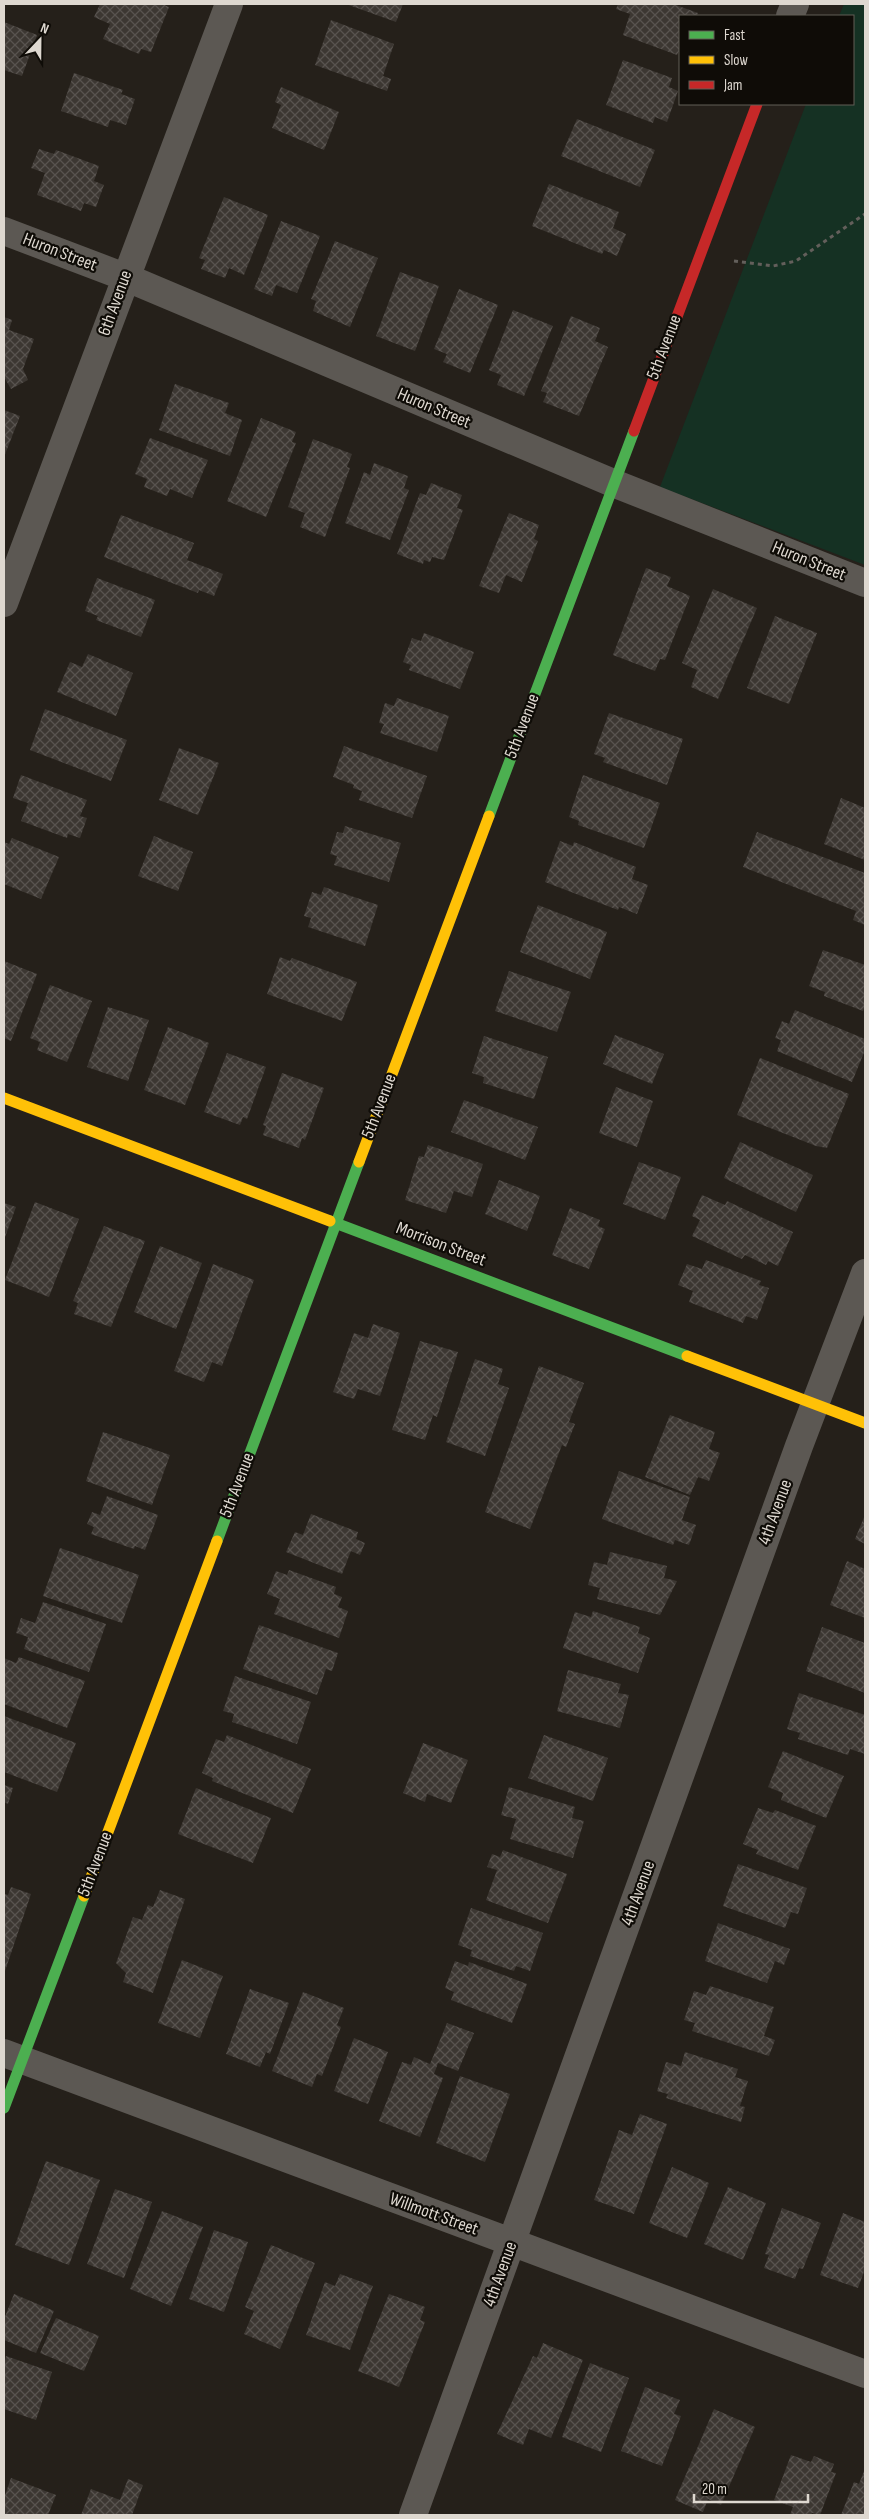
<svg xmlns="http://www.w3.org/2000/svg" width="869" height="2519" viewBox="0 0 869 2519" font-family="'Sofia Sans Condensed',sans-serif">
<defs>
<pattern id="building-cross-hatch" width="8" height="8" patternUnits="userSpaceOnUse" patternTransform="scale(1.25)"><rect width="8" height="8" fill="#3c3732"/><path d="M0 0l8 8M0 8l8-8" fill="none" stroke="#58534f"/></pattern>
</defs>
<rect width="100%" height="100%" fill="#25201a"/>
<!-- park -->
<path fill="#153123" d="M844 4H865V565L660 487 806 104H853V16H839Z"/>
<!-- building -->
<path fill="url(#building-cross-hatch)" d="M100 4H162L169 7 151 52 141 49 139 54 103 39 110 24 94 17Z
M346 4H403L396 22Z
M618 4H673L698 13 697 16H680V49L677 55 623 35 630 14 616 9Z
M331 20 394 44 383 76 391 79 387 91 315 65Z
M4 22 37 35 22 76 4 70Z
M623 60 672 78 669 87 678 91 667 122 655 117 653 123 606 105Z
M74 73 123 90 121 94 135 99 126 125 110 120 108 127 61 111Z
M281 87 339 112 324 150 272 128 281 105 275 102Z
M577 119 655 150 640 187 561 156Z
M39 149 54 154 56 150 99 166 94 181 104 185 96 207 84 203 81 211 37 195 45 173 31 168Z
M549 184 619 212 613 228 626 234 617 256 604 250 602 254 532 226Z
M224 197 268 215 244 275 229 268 225 278 201 269 205 260 199 258Z
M281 221 320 236 297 293 276 285 272 296 254 289Z
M335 241 378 258 350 327 313 311 316 301 311 299Z
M400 272 439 286 415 351 376 336Z
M459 289 498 305 470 373 443 362 447 354 434 349Z
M513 310 553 326 524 396 497 385 501 375 489 370Z
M571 316 600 328 595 341 608 347 579 416 543 402 547 393 541 391Z
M4 317 12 320 9 330 34 339 23 369 28 380 11 389 4 377Z
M175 384 229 403 225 413 242 420 230 456 159 430Z
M4 410 20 416 4 457Z
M261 418 296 432 292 442 296 443 266 517 227 501Z
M150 438 208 460 192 498 170 489 167 496 144 487 147 479 135 474Z
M313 439 352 454 347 467 350 468 325 537 300 527 305 513 288 507Z
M374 463 408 476 404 488 409 490 390 540 345 523 364 472 370 475Z
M431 483 462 495 457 508 463 510 444 560 432 557 430 562 424 560 423 564 397 554 420 493 426 495Z
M509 513 539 525 534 539 538 541 522 582 506 575 499 593 479 586Z
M121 515 194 543 187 560 223 574 214 596 199 590 198 593 104 557Z
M646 568 671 577 667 586 690 596 665 660 660 659 655 671 613 655Z
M97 578 155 600 141 637 96 620 98 616 85 611Z
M713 589 757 608 718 699 691 687 697 670 682 663Z
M775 616 817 633 789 704 747 688Z
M424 633 474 652 460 689 409 670 411 665 403 662 412 638 421 641Z
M88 654 133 673 116 716 57 692 70 662 82 667Z
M397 698 449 716 437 752 380 733 384 724 379 723 385 703 394 706Z
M45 709 127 740 111 781 30 750Z
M609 713 683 739 667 785 603 762 605 758 594 754Z
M344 746 427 776 412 818 359 800 362 791 353 788 354 785 333 777Z
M179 748 219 763 198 815 159 800Z
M21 775 87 800 80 816 87 818 80 838 68 834 67 838 21 821 28 803 13 798Z
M583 775 660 803 644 848 578 825 579 821 569 817Z
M841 798 865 808V860L824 844Z
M345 826 401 843 389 882 334 865 337 856 330 854 337 832 343 833Z
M757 832 865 873V925L853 920 856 911 743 867Z
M154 836 193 852 178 891 138 876Z
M12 838 59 857 41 899 4 884V842L9 844Z
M560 841 573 846 574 842 636 867 632 879 648 885 637 914 619 907 618 910 545 882Z
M324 887 378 905 365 946 308 927 311 918 304 916 312 892 321 895Z
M538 905 607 932 590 979 520 952Z
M823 950 865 965V1006L863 1011 824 996 825 992 809 986Z
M280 957 290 961 292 958 357 982 342 1021 267 994Z
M4 961 37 974 11 1041 4 1038Z
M509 971 571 992 557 1032 495 1011Z
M50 985 92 1001 67 1062 37 1050 40 1042 30 1038Z
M108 1007 149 1020 128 1081 87 1067Z
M795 1010 865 1039V1050L852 1082 777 1051 781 1040 775 1038 782 1021 789 1024Z
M168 1027 209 1043 185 1105 144 1090Z
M615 1035 664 1054 652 1084 603 1064Z
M484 1036 548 1057 534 1099 483 1083 484 1077 472 1073Z
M227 1053 266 1067 247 1119 243 1117 240 1125 204 1112Z
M760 1058 849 1094 827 1148 816 1146 737 1115Z
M282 1073 324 1088 305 1140 302 1138 299 1148 263 1135 266 1126 263 1125Z
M616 1087 653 1101 637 1147 599 1133Z
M464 1100 538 1127 525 1160 451 1132Z
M740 1142 813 1175 796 1212 724 1178Z
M428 1145 483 1164 472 1197 454 1191 446 1213 405 1200 419 1156 424 1157Z
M639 1162 681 1177 665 1220 623 1204Z
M499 1180 540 1196 527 1231 485 1214Z
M702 1195 725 1205 727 1201 793 1232 778 1266 768 1261 766 1265 745 1255 742 1259 692 1236 700 1220 692 1216Z
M35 1202 79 1219 49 1297 5 1280Z
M4 1203 16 1207 4 1240Z
M570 1208 600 1220 598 1226 605 1229 589 1269 552 1255Z
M104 1226 145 1241 111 1327 74 1314 78 1303 73 1301Z
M160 1246 202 1263 176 1329 134 1312Z
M706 1260 761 1281 759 1285 769 1288 757 1320 746 1316 743 1323 689 1302 693 1291 678 1285 687 1264 702 1269Z
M213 1264 254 1280 222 1366 212 1362 204 1382 174 1371Z
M373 1324 400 1333 380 1396 358 1389 354 1399 333 1392 354 1333 368 1338Z
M420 1341 458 1352 437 1417 433 1415 425 1440 392 1430Z
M475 1359 503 1369 498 1384 509 1388 485 1456 446 1442Z
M539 1366 584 1383 569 1422 575 1424 566 1447 562 1445 530 1529 485 1512Z
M670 1415 715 1432 709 1449 720 1453 709 1481 698 1477 690 1495 645 1477Z
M103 1432 170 1455 152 1505 86 1481Z
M619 1471 690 1497 682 1520 696 1525 689 1545 675 1540 673 1545 602 1519Z
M107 1496 158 1515 145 1550 135 1546 134 1549 91 1534 94 1527 87 1524 92 1512 100 1515Z
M311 1514 358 1532 356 1539 365 1543 360 1555 351 1551 342 1574 286 1552 295 1532 303 1535Z
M865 1515V1544L855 1539Z
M60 1548 139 1575 122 1623 43 1596Z
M610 1552 667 1566 664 1578 677 1581 660 1615 597 1599 600 1588 588 1585 594 1562 607 1565Z
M847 1561 865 1569V1618L830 1605Z
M289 1570 336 1587 334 1594 342 1597 338 1607 348 1611 339 1638 274 1614 280 1599 267 1594 276 1571 287 1575Z
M43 1602 106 1624 89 1672 24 1649 28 1637 16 1633 21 1618 35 1623Z
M593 1611 640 1627 638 1633 650 1638 638 1673 563 1648 575 1612 591 1617Z
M259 1625 338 1653 332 1671 326 1669 317 1695 243 1669Z
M822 1627 865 1643V1693L806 1671Z
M19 1657 85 1681 67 1728 4 1704V1658L16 1663Z
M568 1670 621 1684 618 1693 629 1695 620 1728 557 1711Z
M235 1676 311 1702 297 1744 232 1722 234 1714 223 1711Z
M799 1693 865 1715V1754L850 1749 848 1755 798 1739 800 1733 787 1729Z
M4 1716 76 1743 57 1792 4 1772Z
M227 1735 311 1769 293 1813 212 1781 213 1778 202 1773 216 1739 224 1742Z
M544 1735 608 1758 593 1801 528 1778Z
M423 1743 468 1760 451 1803 427 1794 425 1802 403 1793Z
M783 1751 844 1776 826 1818 781 1800 783 1793 768 1787Z
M4 1785 13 1788 8 1804 4 1802Z
M509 1787 575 1807 572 1818 584 1821 573 1858 510 1839 516 1819 501 1815Z
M196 1788 271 1818 253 1863 178 1834Z
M758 1808 773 1813 775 1810 816 1826 798 1870 756 1854 758 1850 743 1844Z
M503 1850 567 1874 548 1923 486 1900 497 1870 487 1867 492 1854 500 1857Z
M738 1864 807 1888 798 1914 791 1912 785 1928 723 1906Z
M11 1887 31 1894 4 1974V1894L8 1895Z
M160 1890 185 1899 153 1993 123 1982 126 1973 116 1963 133 1917 142 1920 148 1905 153 1907Z
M471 1908 543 1933 530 1971 516 1966 514 1971 470 1956 472 1950 458 1945Z
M718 1923 790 1949 784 1965 775 1961 767 1983 705 1961Z
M182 1960 223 1976 200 2038 158 2023Z
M455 1961 468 1966 469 1962 527 1984 512 2023 451 2000 454 1992 445 1988Z
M710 1986 774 2007 764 2036 775 2040 769 2056 692 2031 695 2023 684 2020 694 1991 706 1995Z
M250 1989 289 2003 270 2054 266 2052 260 2067 226 2054Z
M303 1992 344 2008 337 2025 341 2027 322 2076 317 2074 312 2087 272 2071Z
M447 2023 474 2033 458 2071 438 2063 434 2074 443 2078 420 2137 379 2121 402 2062 411 2065 414 2057 430 2064Z
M354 2038 388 2052 368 2104 334 2091Z
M685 2052 738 2069 735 2077 748 2081 740 2106 745 2107 741 2122 666 2098 668 2094 657 2091 666 2062 681 2066Z
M460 2076 510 2094 485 2162 436 2143Z
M640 2114 667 2124 634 2214 594 2200 619 2130 632 2135Z
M46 2161 100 2180 69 2265 15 2245Z
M672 2167 709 2183 687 2238 649 2223Z
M728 2187 766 2203 743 2260 704 2244Z
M115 2189 152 2202 124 2278 87 2264Z
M782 2208 821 2223 803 2269 799 2268 795 2279 764 2268 769 2255 765 2254Z
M162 2211 203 2227 171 2306 130 2289Z
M843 2213 865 2222V2269L858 2288 820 2275Z
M214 2230 248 2242 224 2312 189 2299Z
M271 2245 315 2263 280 2349 244 2334 254 2311 245 2307Z
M340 2274 373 2286 350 2350 306 2335 325 2282 335 2286Z
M14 2294 54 2311 36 2353 4 2340V2319Z
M389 2294 425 2307 420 2320 425 2322 399 2387 358 2371Z
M56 2318 99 2336 84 2371 40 2353Z
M543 2343 583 2360 551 2438 529 2429 523 2445 497 2434 533 2356 537 2358Z
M6 2356 52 2372 36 2420 4 2409V2364Z
M590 2363 629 2378 601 2452 562 2437Z
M645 2387 680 2400 674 2414 681 2416 662 2466 621 2451Z
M714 2409 755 2427 721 2505 708 2499 703 2512 675 2500Z
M791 2455 811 2462 814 2456 834 2464 831 2472 836 2473 820 2515 812 2513 811 2515H790L793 2507 774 2500Z
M864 2471 865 2515H841L854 2482 859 2484Z
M11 2478 56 2495 48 2515H4V2498Z
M128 2479 143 2485 132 2515H81L91 2489 120 2500Z"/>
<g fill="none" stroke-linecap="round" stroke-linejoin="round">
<!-- path -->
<path stroke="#635f5b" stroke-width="3" stroke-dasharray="4 4" stroke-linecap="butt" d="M734 261 773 266 796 261 865 214"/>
<!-- street -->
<path stroke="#5c5853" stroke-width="28" d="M790 16 795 4
M4 231 125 277 613 483 865 583
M4 603 229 4
M4 2053 865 2374
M413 2515 799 1446 865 1273"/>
<!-- fast -->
<path stroke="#4caf50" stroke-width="11" d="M489 816 634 431
M330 1221 687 1356
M217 1541 359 1162
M4 2108 84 1896"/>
<!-- slow -->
<path stroke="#ffc107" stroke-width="11" d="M4 1098 330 1221
M359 1162 489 816
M687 1356 865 1423
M84 1896 217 1541"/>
<!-- jam -->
<path stroke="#c62828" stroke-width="11" d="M634 431 757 104"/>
</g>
<g text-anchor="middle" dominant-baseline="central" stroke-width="4.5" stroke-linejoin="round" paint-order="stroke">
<!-- street labels -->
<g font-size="18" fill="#ded8d0" stroke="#0f0c07">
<text transform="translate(60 252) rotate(21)">Huron Street</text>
<text transform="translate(115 303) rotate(-70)">6th Avenue</text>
<text transform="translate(664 347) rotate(-69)">5th Avenue</text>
<text transform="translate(434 408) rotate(23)">Huron Street</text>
<text transform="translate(809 561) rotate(22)">Huron Street</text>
<text transform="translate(522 726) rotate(-69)">5th Avenue</text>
<text transform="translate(379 1106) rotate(-69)">5th Avenue</text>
<text transform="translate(441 1244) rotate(21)">Morrison Street</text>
<text transform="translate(237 1485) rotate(-69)">5th Avenue</text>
<text transform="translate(775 1512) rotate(-70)">4th Avenue</text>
<text transform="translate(95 1864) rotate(-69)">5th Avenue</text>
<text transform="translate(638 1893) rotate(-70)">4th Avenue</text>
<text transform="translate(434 2214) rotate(20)">Willmott Street</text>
<text transform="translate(500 2274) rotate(-70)">4th Avenue</text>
</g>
</g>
<!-- border -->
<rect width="869" height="2519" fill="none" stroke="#ded8d0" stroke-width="10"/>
<!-- legend -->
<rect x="679" y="15" width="175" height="90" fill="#0f0c07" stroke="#625e57"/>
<rect x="689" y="31" width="25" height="8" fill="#4caf50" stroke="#625e57"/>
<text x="724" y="40" font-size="15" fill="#ded8d0">Fast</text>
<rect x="689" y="56" width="25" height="8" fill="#ffc107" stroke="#625e57"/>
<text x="724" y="65" font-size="15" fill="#ded8d0">Slow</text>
<rect x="689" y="81" width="25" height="8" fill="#c62828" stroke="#625e57"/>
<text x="724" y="90" font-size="15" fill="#ded8d0">Jam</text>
<!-- north arrow -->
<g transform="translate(40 40) rotate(22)" stroke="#0f0c07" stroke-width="4" paint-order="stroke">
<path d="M0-4L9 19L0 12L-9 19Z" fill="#ded8d0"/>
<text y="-8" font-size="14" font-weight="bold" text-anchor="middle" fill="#ded8d0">N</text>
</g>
<!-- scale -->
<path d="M694 2494v8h114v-8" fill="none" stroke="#ded8d0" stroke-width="2.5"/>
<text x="702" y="2494" font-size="15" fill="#ded8d0" stroke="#0f0c07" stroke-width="4" paint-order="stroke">20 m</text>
</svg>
